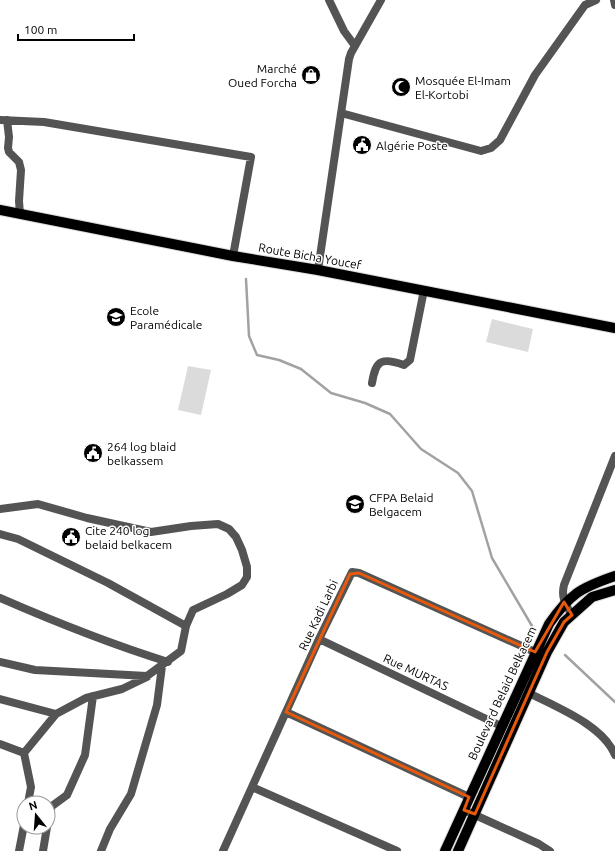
<svg xmlns="http://www.w3.org/2000/svg" width="615" height="851" viewBox="0 0 615 851" font-family="Ubuntu,sans-serif">
<rect width="100%" height="100%" fill="#fff"/>
<!-- grass -->
<path fill="#dbdbdb" d="M492 319 533 329 528 352 486 342Z
M188 366 211 370 201 415 178 410Z"/>
<g fill="none" stroke-linecap="round" stroke-linejoin="round">
<!-- stream -->
<path stroke="#a2a2a2" stroke-width="2.5" d="M246 279 249 336 257 355 279 360 301 369 331 393 365 403 390 414 421 449 458 473 472 491 492 558 532 626
M565 655 615 702"/>
<!-- major casing -->
<g stroke="#dbdbdb" stroke-width="12">
<path id="major" d="M0 210 233 256 318 270 615 328
M445 851 549 624C570 594 580 588 615 576
M458 851 547 652 564 622 592 597 615 590"/>
</g>
<!-- minor -->
<path stroke="#545454" stroke-width="8" d="M329 0 344 31 355 46
M614 0 615 5
M341 113 481 151 491 148 500 140 535 75 585 5 596 0
M0 120 44 122 251 157 233 256
M7 120 9 137 8 148 9 152 19 162 21 170 19 201 20 214
M318 270 349 59 351 53 381 0
M372 383C376 360 381 357 404 365L410 360 424 290
M0 509 38 504 87 518 151 532 191 526 218 524 229 529 236 537 242 550 247 567V577L242 585 227 594 193 610 186 626
M0 534 18 539 108 583 186 626 181 651 147 676 35 670 0 662
M0 598C55 622 110 644 168 662
M572 615C565 604 561 597 564 585L615 456
M319 639 501 726
M529 693C556 707 603 725 615 755
M0 699 56 714 86 698 122 689 147 677
M286 712 469 797
M0 744 24 753
M252 787 397 851
M28 803 31 787 24 753 56 714
M464 810 539 844 550 851
M48 819 52 806 67 795 85 755 93 696
M19 851 24 825
M43 851 47 827
M101 851 110 829 131 794 157 705 162 666
M223 851 319 639 352 572 359 573 535 652"/>
<!-- major -->
<use href="#major" stroke="#000" stroke-width="10"/>
</g>
<!-- marked area -->
<path fill="none" stroke="#e8590c" stroke-width="3" stroke-linejoin="round" d="M359 573 535 652 564 602 572 615 564 622 547 652 475 814 464 810 469 797 286 712 350 574Z"/>
<!-- icons -->
<defs>
<g id="shop-disc" transform="scale(1)"><circle r="9.5" fill="#000" stroke="#fff"/><path d="M-5-2.5h2.3a2.7 3.5 0 0 1 5.4 0H5L5.5 6h-11ZM-1.5-2.5h3a1.5 2.3 0 0 0-3 0Z" fill="#fff"/></g>
<g id="mosque-disc" transform="scale(1)"><circle r="9.5" fill="#000" stroke="#fff"/><path d="M3.5-4.9A6 6 0 1 0 3.5 4.9A5 5 0 1 1 3.5-4.9Z" fill="#fff"/></g>
<g id="civic-disc" transform="scale(1)"><circle r="9.5" fill="#000" stroke="#fff"/><path d="M-.6-6.5H3V-4.5H.6V-3L4-1V1h2V6H-6V1h2V-1L-.6-3ZM-1.2 2.5V6h2.4V2.5Z" fill="#fff"/></g>
<g id="university-disc" transform="scale(1)"><circle r="9.5" fill="#000" stroke="#fff"/><path d="M0-5L7-2L0 1L-7-2ZM-4 1L0 2.5L4 1V4Q0 6-4 4Z" fill="#fff"/></g>
</defs>
<g fill-rule="evenodd">
<use href="#shop-disc" x="311" y="75"/>
<use href="#mosque-disc" x="401" y="87"/>
<use href="#civic-disc" x="362" y="145"/>
<use href="#university-disc" x="116" y="317"/>
<use href="#civic-disc" x="93" y="453"/>
<use href="#university-disc" x="355" y="504"/>
<use href="#civic-disc" x="71" y="537"/>
</g>
<g text-anchor="middle" dominant-baseline="central" stroke-width="3" stroke-linejoin="round" paint-order="stroke">
<!-- poi labels -->
<g font-size="12" fill="#000" stroke="#fff" text-anchor="start">
<text x="297" y="68" text-anchor="end">Marché<tspan x="297" dy="14">Oued Forcha</tspan></text>
<text x="415" y="80">Mosquée El-Imam<tspan x="415" dy="14">El-Kortobi</tspan></text>
<text x="376" y="145">Algérie Poste</text>
<text x="130" y="310">Ecole<tspan x="130" dy="14">Paramédicale</tspan></text>
<text x="107" y="446">264 log blaid<tspan x="107" dy="14">belkassem</tspan></text>
<text x="369" y="497">CFPA Belaid<tspan x="369" dy="14">Belgacem</tspan></text>
<text x="85" y="530">Cite 240 log<tspan x="85" dy="14">belaid belkacem</tspan></text>
</g>
<!-- street labels -->
<g font-size="12" fill="#000" stroke="#fff">
<text transform="translate(310 256) rotate(10)">Route Bicha Youcef</text>
<text transform="translate(318 615) rotate(-65)">Rue Kadi Larbi</text>
<text transform="translate(416 672) rotate(25)">Rue MURTAS</text>
<text transform="translate(502 693) rotate(-65)">Boulevard Belaid Belkacem</text>
</g>
</g>
<!-- north arrow -->
<g transform="translate(36 815) rotate(343)"><circle r="19" fill="#ffffff" stroke="#999999"/>
<path d="M0-3L7 15L0 10L-7 15Z" fill="#000000"/>
<text y="-6" font-size="11" font-weight="bold" text-anchor="middle" fill="#000000">N</text>
</g>
<!-- scale -->
<path d="M18 34v6h116v-6" fill="none" stroke="#000000" stroke-width="2"/>
<text x="24" y="34" font-size="12" fill="#000000" stroke="#ffffff" stroke-width="3" paint-order="stroke">100 m</text>
</svg>
